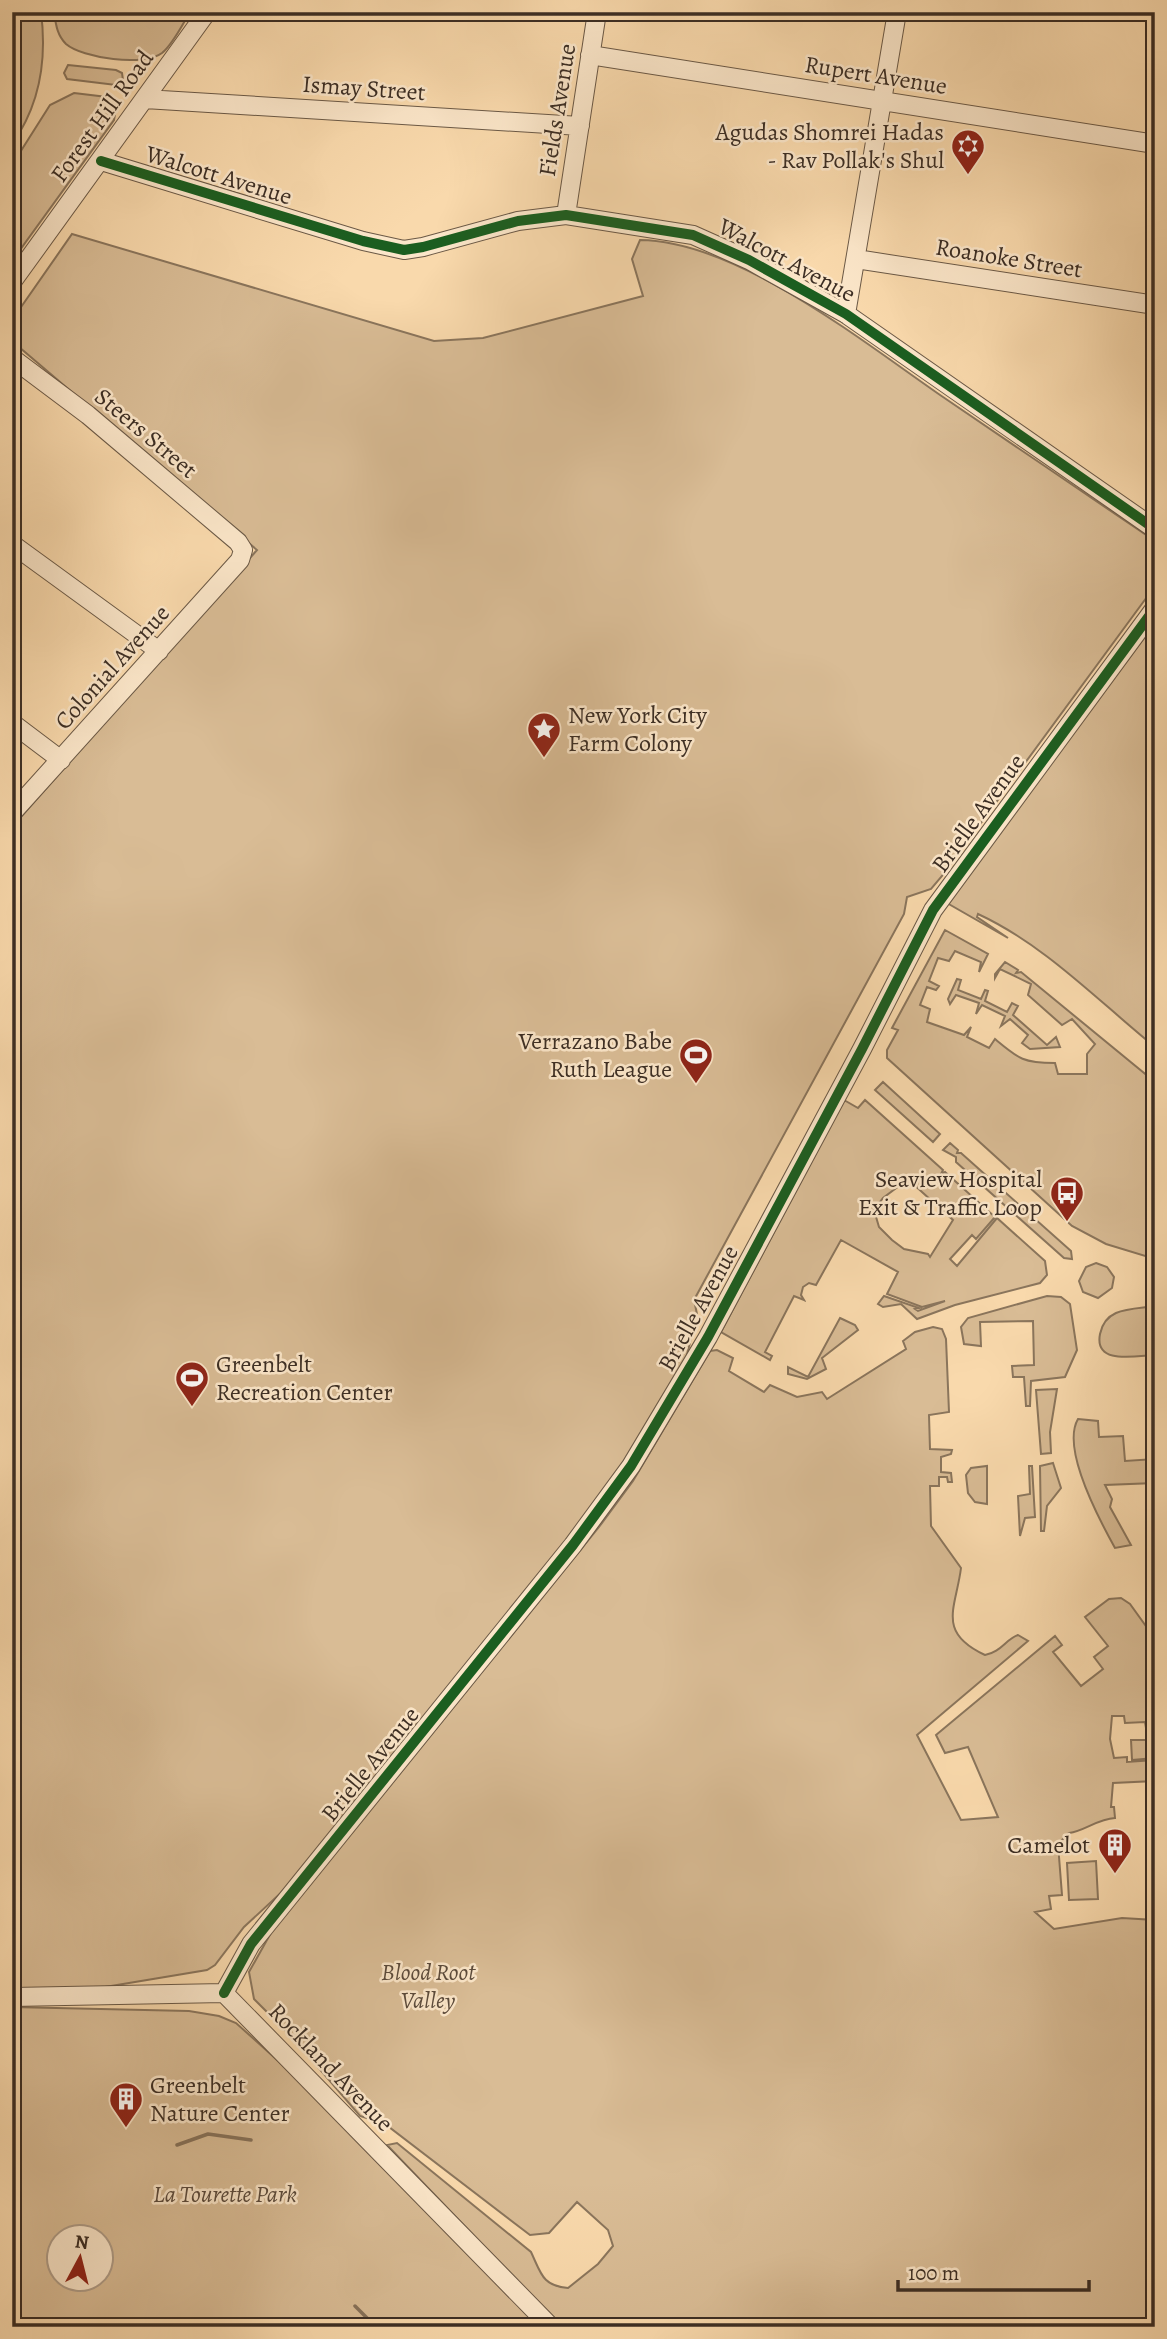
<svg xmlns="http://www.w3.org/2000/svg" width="1167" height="2339" viewBox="0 0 1167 2339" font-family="Alegreya,serif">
<rect width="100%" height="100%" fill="#f9d9ac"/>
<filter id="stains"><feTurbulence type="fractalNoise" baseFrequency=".00286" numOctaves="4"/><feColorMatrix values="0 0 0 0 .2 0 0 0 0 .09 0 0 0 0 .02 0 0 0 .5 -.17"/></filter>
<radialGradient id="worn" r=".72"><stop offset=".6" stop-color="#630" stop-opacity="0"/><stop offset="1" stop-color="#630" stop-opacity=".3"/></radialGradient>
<!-- green -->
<path fill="#d9bc95" stroke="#8a755c" stroke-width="2" fill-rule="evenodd" d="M12 12H41C47 59 40 105 12 144Z
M54 12H190C182 25 173 44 162 53 144 67 82 58 66 44 58 36 56 27 54 12Z
M68 65 116 70 122 73 123 80 116 85 67 79 64 73Z
M74 93 107 97 116 109 114 120 12 261V165L50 105Z
M72 234 434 341 483 338 643 296 632 259 640 240C738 241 863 342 943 397 1014 445 1084 493 1155 541V586L942 876 931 889 907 897 904 914 694 1300 697 1314 686 1359 631 1453 549 1564 284 1890 244 1927 215 1965 207 1970 93 1989 12 1991V827L257 550 12 341V320Z
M1155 623V1047C1097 1000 1045 945 978 914L977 917 1008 938 947 903Z
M945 930 988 954 979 972 981 962 955 951 949 961 938 958 929 981 939 986 936 990 927 987 920 1005 930 1009 927 1022 964 1035 971 1027 967 1037 989 1048 995 1039C1019 1059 1023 1063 1055 1063L1058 1074H1087V1054L1095 1044 1072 1019 1062 1025 1028 995 1031 984 1000 969 995 978V974L1005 962 1018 970 1016 973 1021 972 1155 1082V1259L1106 1244 1072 1226 887 1058V1050L898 1030 892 1028Z
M957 979 961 980 958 990 981 999 985 990 988 991 985 1001 1007 1012 1012 1003 1018 1006 1013 1015 1047 1045 1056 1037 1060 1047 1030 1049 1022 1043 1028 1035 1010 1019 1001 1026 1005 1016 982 1005 976 1014 979 1003 956 995 950 1004 948 999Z
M883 1082 940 1134 933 1142 875 1090Z
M844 1100 858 1108 865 1100 943 1170 941 1174 945 1172 995 1217 976 1239 972 1235 950 1259 957 1266 997 1218 1045 1261 1047 1275 1040 1283 955 1305 917 1319 901 1304 883 1307 878 1304 884 1296 919 1308 915 1309 918 1311 945 1301 922 1307 887 1294 898 1272 841 1240 816 1285 809 1283 803 1287 801 1295 804 1300 794 1296 765 1352 772 1356 770 1360 721 1332ZM903 1183H912L953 1220 930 1257 928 1254 904 1249 892 1240 879 1227 874 1210 883 1198Z
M950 1143 958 1150 957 1153H961L1071 1251 1072 1259 1064 1258 956 1162V1157L943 1150Z
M1096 1263 1107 1267 1114 1277 1112 1288 1098 1298 1083 1292 1079 1281 1086 1267Z
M1047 1296 1061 1297 1070 1304 1077 1350 1065 1377 1031 1381 1030 1406H1026L1024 1377H1013L1012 1366 1034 1365 1033 1321 980 1322 981 1346 964 1344 961 1327 968 1318Z
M1155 1306V1355C1134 1356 1094 1365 1100 1334 1102 1324 1107 1317 1116 1313 1127 1308 1143 1308 1155 1306Z
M840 1318 855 1325 858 1330 822 1358 826 1369 807 1379 788 1374V1367L808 1377Z
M933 1327 942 1329 946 1339 949 1412 929 1415 930 1449 952 1450 951 1454 941 1457V1472L951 1473 952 1482H948L947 1477H939V1486H930L931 1526 961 1568C956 1608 936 1632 985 1655 1001 1652 1005 1640 1018 1635L1028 1641 917 1735 961 1820 998 1817 968 1747 945 1753 936 1735 1055 1636 1062 1645 1053 1652 1081 1686 1103 1669 1094 1657 1108 1646 1085 1617 1109 1599 1121 1598 1130 1604 1148 1629 1155 1641V1727L1146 1728 1145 1722 1125 1723 1124 1716H1112L1110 1739 1114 1758 1127 1757V1762L1155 1760V1781L1113 1783 1111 1807H1114L1115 1818C1097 1819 1085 1831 1069 1833L1058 1844 1062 1895 1049 1896 1051 1909 1035 1912 1054 1929 1122 1918 1155 1920V2327H561L387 2145 397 2143 531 2252C541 2273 542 2286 568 2288L598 2264 613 2246 608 2230 577 2202 549 2233 530 2235 385 2124 360 2116 292 2037 254 1999 249 1972 272 1931 599 1527 633 1481 710 1351 717 1350 733 1358 729 1371 764 1392 770 1385 797 1397 822 1392 827 1399 906 1349 903 1341 915 1332Z
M1057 1389 1050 1432 1051 1453 1041 1454 1036 1390Z
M1078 1419 1098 1421 1099 1437 1123 1436 1125 1461 1155 1459V1483L1105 1485 1112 1499 1110 1507 1131 1545 1115 1548C1100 1521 1061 1448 1078 1419Z
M1053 1463 1061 1488 1047 1506 1044 1531H1041L1040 1466Z
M987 1466V1504L975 1502 968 1493 966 1475 971 1468Z
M1029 1466H1032L1035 1517 1025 1518 1020 1536 1018 1496 1030 1494Z
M1146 1733H1155V1758L1132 1760 1131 1740H1146Z
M1096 1861 1098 1899 1069 1900 1067 1863Z
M12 2007 189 2011 219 2016 236 2023 285 2067 542 2327H12ZM60 2238H102V2280H60Z"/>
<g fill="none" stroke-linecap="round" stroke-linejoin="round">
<!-- stream -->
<path stroke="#87725a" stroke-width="3.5" d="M177 2145 208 2134 251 2140
M355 2306 376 2327"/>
<!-- minor casing -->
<g stroke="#6b5946" stroke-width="20">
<path id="minor" d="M590 55 1155 144
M145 99 580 126
M101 161 363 241 404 250 423 247 518 221 566 215 693 235 749 260 846 314 1155 529
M566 215 597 12
M856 259 1155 305
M12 282 207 12
M846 314 897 12
M12 358 88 415 238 542 243 550 240 560 12 813
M12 544 159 651
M12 723 61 760
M224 1993 251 1944 573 1545 631 1466 708 1337 862 1049 933 910 1155 608
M12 1997 224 1993 551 2327"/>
</g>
<!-- minor -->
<use href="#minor" stroke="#fbe6c9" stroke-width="18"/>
<!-- cycleway casing -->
<g stroke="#fbe6c9" stroke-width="15">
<path id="cycleway" d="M101 161 363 241 404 250 423 247 518 221 566 215 693 235 749 260 846 314 1155 529
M224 1993 251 1944 573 1545 631 1466 708 1337 862 1049 933 910 1155 608"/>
</g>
<!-- cycleway -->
<use href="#cycleway" stroke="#1b5e20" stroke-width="10"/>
</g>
<!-- icons -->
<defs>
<g id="synagogue-pin" transform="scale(1.75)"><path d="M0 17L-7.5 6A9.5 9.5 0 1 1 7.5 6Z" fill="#8f2418" stroke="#fbe6c9"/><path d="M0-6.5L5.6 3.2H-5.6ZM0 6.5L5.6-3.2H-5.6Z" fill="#fff"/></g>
<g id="sight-pin" transform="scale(1.75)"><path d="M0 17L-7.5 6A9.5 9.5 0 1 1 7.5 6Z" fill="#8f2418" stroke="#fbe6c9"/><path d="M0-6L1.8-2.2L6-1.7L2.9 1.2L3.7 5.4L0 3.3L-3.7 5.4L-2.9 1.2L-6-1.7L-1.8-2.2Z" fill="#fff"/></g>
<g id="stadium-pin" transform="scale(1.75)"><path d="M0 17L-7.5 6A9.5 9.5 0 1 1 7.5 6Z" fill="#8f2418" stroke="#fbe6c9"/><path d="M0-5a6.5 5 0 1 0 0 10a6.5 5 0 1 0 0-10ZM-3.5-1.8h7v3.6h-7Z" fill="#fff"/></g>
<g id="bus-pin" transform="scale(1.75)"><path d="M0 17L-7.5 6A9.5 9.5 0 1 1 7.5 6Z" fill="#8f2418" stroke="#fbe6c9"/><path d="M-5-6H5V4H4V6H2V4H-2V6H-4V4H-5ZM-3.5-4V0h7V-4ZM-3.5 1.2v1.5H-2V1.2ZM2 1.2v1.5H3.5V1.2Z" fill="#fff"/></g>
<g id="building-pin" transform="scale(1.75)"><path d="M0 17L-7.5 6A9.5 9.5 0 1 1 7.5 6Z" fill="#8f2418" stroke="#fbe6c9"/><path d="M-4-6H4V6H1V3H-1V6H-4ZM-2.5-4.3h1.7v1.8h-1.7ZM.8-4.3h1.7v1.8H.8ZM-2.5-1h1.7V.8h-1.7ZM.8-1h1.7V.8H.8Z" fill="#fff"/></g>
</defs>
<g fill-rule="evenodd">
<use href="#synagogue-pin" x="968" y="146"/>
<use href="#sight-pin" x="544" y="729"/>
<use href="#stadium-pin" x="696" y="1055"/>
<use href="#bus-pin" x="1067" y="1193"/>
<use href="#stadium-pin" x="192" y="1378"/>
<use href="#building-pin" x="1115" y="1845"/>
<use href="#building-pin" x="126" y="2099"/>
</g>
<g text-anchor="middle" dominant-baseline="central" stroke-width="5" stroke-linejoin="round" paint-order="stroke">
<!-- street labels -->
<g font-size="24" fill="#3c2e24" stroke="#fbe6c9">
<text transform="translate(876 75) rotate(9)">Rupert Avenue</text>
<text transform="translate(364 88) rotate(4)">Ismay Street</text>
<text transform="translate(557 110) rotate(-81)">Fields Avenue</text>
<text transform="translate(102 116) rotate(-54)">Forest Hill Road</text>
<text transform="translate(219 175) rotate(17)">Walcott Avenue</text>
<text transform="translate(1009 258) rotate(9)">Roanoke Street</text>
<text transform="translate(787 260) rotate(28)">Walcott Avenue</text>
<text transform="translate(146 433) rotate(40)">Steers Street</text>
<text transform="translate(112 667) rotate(-48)">Colonial Avenue</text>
<text transform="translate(978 813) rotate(-54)">Brielle Avenue</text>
<text transform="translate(698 1308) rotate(-61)">Brielle Avenue</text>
<text transform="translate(370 1764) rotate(-51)">Brielle Avenue</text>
<text transform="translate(331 2067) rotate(46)">Rockland Avenue</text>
</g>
<!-- poi labels -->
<g font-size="24" fill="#3c2e24" stroke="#fbe6c9" text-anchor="end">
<text x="944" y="132">Agudas Shomrei Hadas<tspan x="944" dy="28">- Rav Pollak's Shul</tspan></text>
<text x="568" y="715" text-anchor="start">New York City<tspan x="568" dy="28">Farm Colony</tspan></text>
<text x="672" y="1041">Verrazano Babe<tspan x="672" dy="28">Ruth League</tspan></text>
<text x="1042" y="1179">Seaview Hospital<tspan x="1042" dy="28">Exit &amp; Traffic Loop</tspan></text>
<text x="216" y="1364" text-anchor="start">Greenbelt<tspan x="216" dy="28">Recreation Center</tspan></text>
<text x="1090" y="1845">Camelot</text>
<text x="150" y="2085" text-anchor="start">Greenbelt<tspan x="150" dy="28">Nature Center</tspan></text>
</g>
<!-- park labels -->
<g font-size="24" font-style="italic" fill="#5b4a3b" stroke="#fbe6c9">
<text x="428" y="1972">Blood Root<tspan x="428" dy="28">Valley</tspan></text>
<text x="225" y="2194">La Tourette Park</text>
</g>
</g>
<!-- margin -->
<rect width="1167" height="2339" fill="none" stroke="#f9d9ac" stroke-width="42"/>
<rect x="14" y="14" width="1139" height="2311" fill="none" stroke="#3c2e24" stroke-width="3.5"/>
<rect x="21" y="21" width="1125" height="2297" fill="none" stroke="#3c2e24" stroke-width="2"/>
<!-- north arrow -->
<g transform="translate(80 2258) rotate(7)"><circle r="33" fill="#fbe6c9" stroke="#af9c87" stroke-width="2"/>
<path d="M0-5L12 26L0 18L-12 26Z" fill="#8f2418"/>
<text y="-10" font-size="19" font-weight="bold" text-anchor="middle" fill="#3c2e24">N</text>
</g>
<!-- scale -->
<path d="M898 2280v10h191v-10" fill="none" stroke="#3c2e24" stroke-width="3.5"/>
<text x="908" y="2280" font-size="21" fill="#3c2e24" stroke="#fbe6c9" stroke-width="5" paint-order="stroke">100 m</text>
<rect width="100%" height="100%" filter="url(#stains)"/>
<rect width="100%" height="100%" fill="url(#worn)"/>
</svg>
